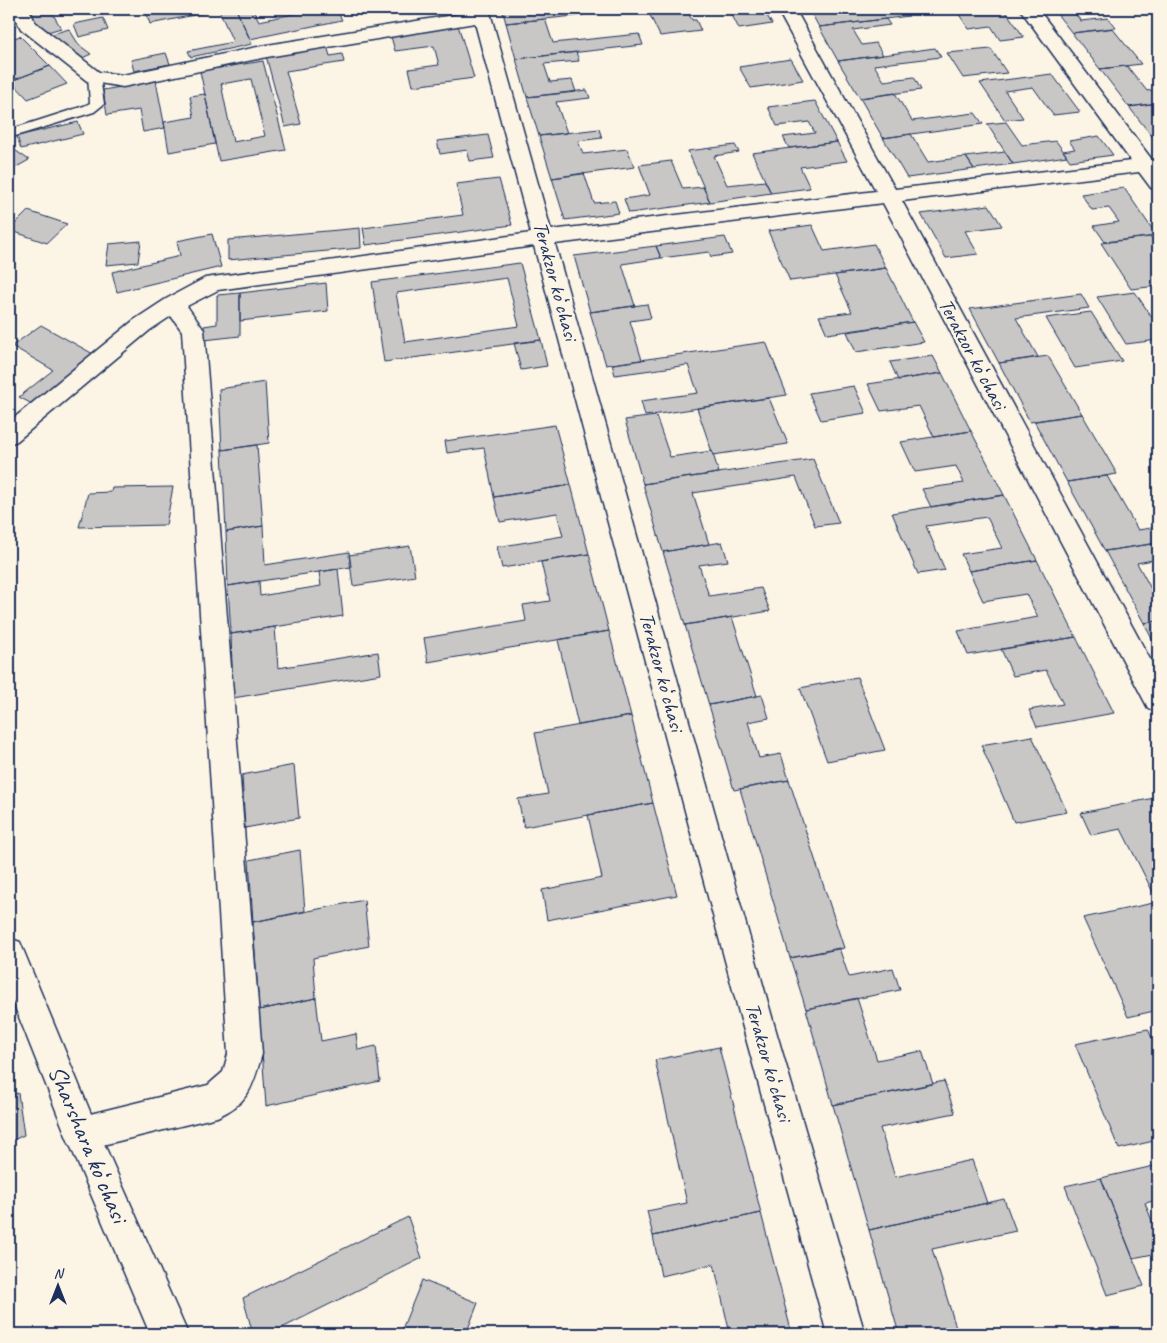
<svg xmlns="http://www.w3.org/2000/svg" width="1167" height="1343" viewBox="0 0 1167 1343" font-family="Caveat,sans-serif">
<rect width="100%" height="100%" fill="#fcf5e5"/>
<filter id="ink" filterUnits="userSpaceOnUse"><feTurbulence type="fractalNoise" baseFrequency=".02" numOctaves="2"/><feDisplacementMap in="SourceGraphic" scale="10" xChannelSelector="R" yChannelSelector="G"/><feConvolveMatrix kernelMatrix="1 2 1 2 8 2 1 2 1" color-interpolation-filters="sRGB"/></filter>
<g filter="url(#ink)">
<!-- building -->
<path fill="#c8c7c6" stroke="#1b2f5e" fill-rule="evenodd" d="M28 9H50L61 28 41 34Z
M145 9H236L252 44 191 57 188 51 233 42 219 10 150 24Z
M236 9H253L259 21 318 9H336L342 20 250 39Z
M405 9H441L408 15Z
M502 9H529L530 11 582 9 584 15 506 23Z
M647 9H690L691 11H687L692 20H696L701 31 660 36Z
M729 9H763L772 24 739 29Z
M809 9H840L842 13 878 9H904L909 16 819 27Z
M970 9H1004L1024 37 1000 40 991 26 969 29 956 10Z
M1053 9H1071L1081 21 1108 18 1116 28 1072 33Z
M103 18 108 30 79 37 74 24Z
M545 19 553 43 639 34 643 45 516 59 506 23Z
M886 19 890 25 853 30 862 45 876 43 883 55 838 61 819 27Z
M458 25 474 78 413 86 409 69 439 65 434 46 395 51 390 33Z
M1112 28 1141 64 1100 69 1072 33Z
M69 29 79 45 91 54 76 61 45 36Z
M20 36 50 66 11 81 9 79V40Z
M327 46 330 56 342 54 344 62 286 71 301 124 285 127 266 56Z
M935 48 941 57 874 65 884 81 914 77 921 90 860 98 838 61Z
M991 49 1007 73 963 78 947 53Z
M576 52 579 61 544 64 550 82 572 80 576 92 527 97 516 59Z
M166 53 170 64 134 71 131 60Z
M791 59 803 80 751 88 739 67Z
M263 61 286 150 219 161 200 71ZM251 79 265 136 233 142 221 84Z
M50 66 67 84 28 99 11 81Z
M1127 66 1147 91 1158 89V103L1129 107 1100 69Z
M1052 74 1080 112 1053 115 1033 87 1005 91 1023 118 1005 120 980 83Z
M156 81 165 128 143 132 139 110 107 115 103 90Z
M587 90 590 98 556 102 567 133 539 136 527 97Z
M895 93 912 121 975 113 983 124 883 138 860 98Z
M205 94 215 144 169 152 164 122 194 117 190 96Z
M815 101 837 142 789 148 783 137 815 133 809 122 777 126 768 107Z
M1158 103V115H1156L1158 117V144L1129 107Z
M78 122 83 134 21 149 17 136Z
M1006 122 1022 145 1056 141 1067 156 1013 164 987 124Z
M599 129 602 138 578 141 583 154 627 149 635 167 552 178 539 136Z
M911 134 928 162 966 157 974 169 907 178 883 138Z
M488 135 494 158 470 161 467 150 440 154 437 141Z
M1099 136 1113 155 1070 161 1063 151 1075 149 1069 141Z
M837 142 847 161 800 167 810 188 771 193 752 153Z
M735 145 739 152 714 156 727 185 765 181 771 193 710 202 688 151Z
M9 146 29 160 9 171Z
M1005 152 1013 164 974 169 966 157Z
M671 161 683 189 703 187 710 202 629 213 624 199 650 195 639 165Z
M584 173 594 203 615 201 619 213 565 220 552 178Z
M499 179 512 225 366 245 363 228 463 215 456 184Z
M1124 188 1157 236 1105 242 1094 226 1119 222 1109 208 1092 210 1081 194Z
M989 205 1002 226 965 231 978 254 946 258 921 214Z
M28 211 67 224 47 243 9 230Z
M812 225 824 251 874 244 886 268 790 281 768 231Z
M360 228 361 248 228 260V240Z
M212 234 221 267 117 292 112 272 180 256 177 241Z
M1157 236 1158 286 1131 289 1101 243Z
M725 237 732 254 711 257 709 252 661 258 656 246Z
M141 241 138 262 106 265 109 244Z
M656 246 661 258 622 264 635 306 590 312 574 256Z
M520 263 541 340 384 362 372 282ZM507 278 519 326 405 342 396 293Z
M886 268 913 322 827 334 819 316 852 312 835 275Z
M326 283 328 311 240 321V293Z
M1135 292 1155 322H1158V340L1126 344 1097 297Z
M240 293V336L204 340V326L217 324V295Z
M1081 294 1089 308 1016 318 1038 357 999 363 970 309Z
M647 304 651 318 630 321 642 360 606 365 590 312Z
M1091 312 1122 361 1075 368 1046 318Z
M913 322 924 342 856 352 847 332Z
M41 325 95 355 32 404 19 397 53 370 12 346Z
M541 340 547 366 521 370 514 343Z
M766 342 787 395 645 416 641 401 698 393 688 365 615 375 612 364Z
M933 356 942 373 898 380 890 362Z
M1048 356 1082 414 1030 422 999 363Z
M942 373 971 431 934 437 919 406 881 411 868 384Z
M265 382 269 443 222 450 219 389Z
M854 386 866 413 821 420 809 393Z
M769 398 788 444 713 455 697 408Z
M1082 414 1117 474 1067 482 1034 421Z
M656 416 670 457 712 451 719 473 643 484 625 420Z
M555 425 571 485 494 497 484 448 447 453 445 441Z
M971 431 1004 495 931 507 922 489 964 483 956 466 915 472 901 442Z
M257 445 263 526 226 532 222 450Z
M813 459 839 523 815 526 796 477 693 493 709 544 663 552 643 484Z
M1107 476 1138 530 1158 527V543L1105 551 1067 482Z
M571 485 589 554 502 568 497 547 563 536 557 513 500 522 494 497Z
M173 487 166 525 79 527 88 493 111 492 112 488Z
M1004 495 1037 560 969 571 961 554 1002 548 987 517 926 526 945 570 918 574 892 513Z
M263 526 265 565 349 552 351 567 228 586 226 532Z
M722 542 728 561 699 565 709 596 761 588 770 611 685 625 663 552Z
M1158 543V559L1137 563 1155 596H1158V621L1144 623 1105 551Z
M410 546 415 576 353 586 349 555Z
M589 554 609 631 428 662 424 638 526 621 523 605 550 601 541 562Z
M1037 560 1076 637 968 655 958 631 1038 617 1026 594 983 601 969 571Z
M338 569 343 616 231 634 228 586 259 581 260 596 321 586 319 572Z
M732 617 757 696 709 705 685 625Z
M1158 621V651L1144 623Z
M275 627 278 668 378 652 381 674 233 698 231 634Z
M609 631 631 716 578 725 558 640Z
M1076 637 1114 713 1037 727 1029 710 1063 704 1046 670 1013 676 1001 649Z
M857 677 885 750 827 761 800 688Z
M762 695 769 718 748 722 759 758 781 754 789 780 734 790 709 705Z
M631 716 653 803 524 827 518 799 548 794 535 733Z
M1032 736 1067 812 1014 822 981 745Z
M294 765 299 818 245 828 242 775Z
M789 780 844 948 790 958 740 789Z
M1154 798 1158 806V902L1121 829 1091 835 1081 813Z
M653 803 677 895 547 920 542 890 602 878 588 815Z
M300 850 305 911 253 922 249 860Z
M364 900 369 946 313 958 316 998 259 1010 253 922Z
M1158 902V957H1156L1158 961V1010L1128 1017 1083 918Z
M839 948 849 977 893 968 900 990 806 1009 790 958Z
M316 998 321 1041 356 1034 358 1050 376 1046 380 1081 266 1106 259 1010Z
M857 998 877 1060 922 1051 933 1084 833 1105 806 1009Z
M1148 1029 1158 1052V1140L1119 1149 1075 1044Z
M719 1047 761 1213 653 1236 647 1211 687 1203 655 1060Z
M944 1081 955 1113 880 1128 895 1177 972 1160 987 1203 869 1230 833 1105Z
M18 1093 24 1135 9 1142V1096Z
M1158 1165V1200L1145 1203 1158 1236V1253L1133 1258 1101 1178Z
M1101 1178 1144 1286 1107 1295 1065 1186Z
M1004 1199 1016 1231 932 1249 958 1334H899L869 1230Z
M761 1213 792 1334H730L714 1264 661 1276 653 1236Z
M408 1217 422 1258 270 1334H253L243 1298Z
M422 1280 478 1303 466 1334H400Z"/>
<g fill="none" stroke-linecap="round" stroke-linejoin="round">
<!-- service casing -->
<g stroke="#1b2f5e" stroke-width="3">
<path id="service" d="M23 10 27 11 29 14 27 17 9 22V14Z
M94 73 100 77 104 104 94 112 9 138V130L84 106 90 103 88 77Z"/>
</g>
<!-- minor casing -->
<g stroke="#1b2f5e" stroke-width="3">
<path id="minor" d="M11 9H29L35 22 99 72 123 75 267 45 472 12 471 9H489L551 230 876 191 777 9H795L895 189 1131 161 1020 9H1038L1156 165 1158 169V189L1151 188 1139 172 902 201 1158 674V712L1148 708 883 203 555 244 774 1024 865 1334H827L742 1024 534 246 218 290 187 306 204 330 262 1054C253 1085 250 1103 217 1117L82 1150 70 1145 65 1133 70 1121 82 1116 208 1085 223 1072 228 1054 182 331 171 316 150 330 17 441 9 444V422L134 320 166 299 205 278 531 233 475 23 267 57 123 87 87 81 21 29Z"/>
</g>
<!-- tertiary casing -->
<g stroke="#1b2f5e" stroke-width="3">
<path id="tertiary" d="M9 938 20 942 94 1121 188 1334H150L65 1133 9 992Z"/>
</g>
<!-- service -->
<use href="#service" fill="#fcf5e5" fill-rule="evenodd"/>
<!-- minor -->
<use href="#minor" fill="#fcf5e5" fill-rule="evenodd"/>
<!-- tertiary -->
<use href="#tertiary" fill="#fcf5e5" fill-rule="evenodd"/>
</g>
</g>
<g text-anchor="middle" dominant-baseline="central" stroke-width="5" stroke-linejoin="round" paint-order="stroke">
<!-- street labels -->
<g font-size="21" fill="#1b2f5e" stroke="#fcf5e5">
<text transform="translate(556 281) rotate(75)">Terakzor koʻchasi</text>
<text transform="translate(973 354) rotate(62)">Terakzor koʻchasi</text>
<text transform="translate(662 672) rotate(75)">Terakzor koʻchasi</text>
<text transform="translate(769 1062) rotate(74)">Terakzor koʻchasi</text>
</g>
<!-- near-street labels -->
<g font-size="25" fill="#1b2f5e" stroke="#fcf5e5">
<text transform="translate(88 1144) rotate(67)">Sharshara koʻchasi</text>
</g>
</g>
<!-- margin -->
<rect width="1167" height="1343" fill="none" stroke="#fcf5e5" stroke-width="30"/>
<rect x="15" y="15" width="1137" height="1313" fill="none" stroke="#1b2f5e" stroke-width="2" filter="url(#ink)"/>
<!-- north arrow -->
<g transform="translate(58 1286)" stroke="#fcf5e5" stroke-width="4" paint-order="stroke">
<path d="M0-4L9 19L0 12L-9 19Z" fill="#1b2f5e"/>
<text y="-8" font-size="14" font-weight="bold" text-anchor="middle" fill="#1b2f5e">N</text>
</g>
</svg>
